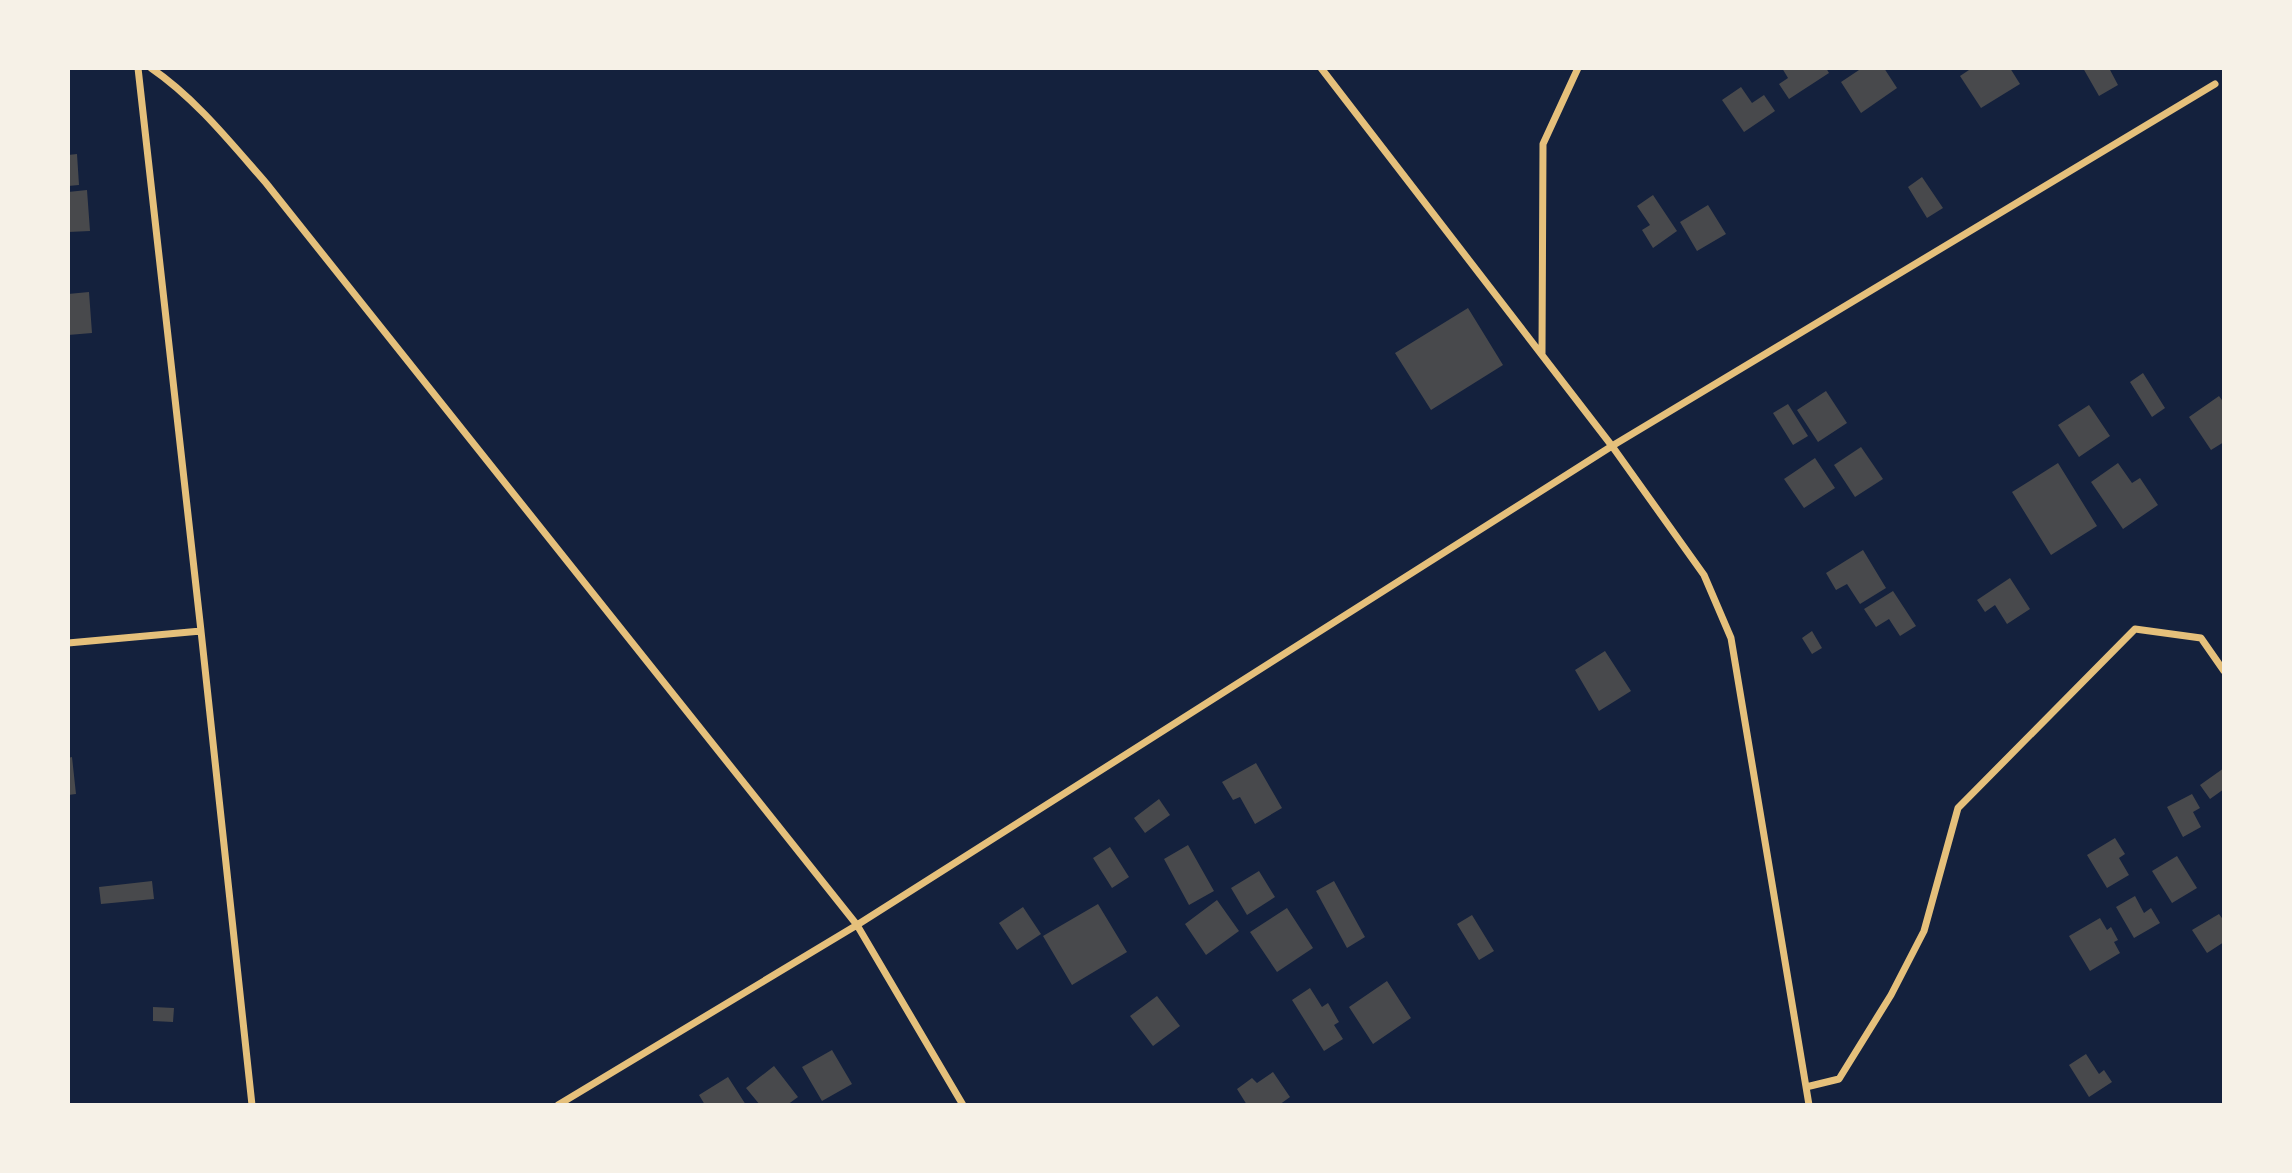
<svg xmlns="http://www.w3.org/2000/svg" width="2292" height="1173" viewBox="0 0 2292 1173" font-family="'Roboto Serif',serif">
<rect width="100%" height="100%" fill="#14213d"/>
<!-- building -->
<path fill="#48494c" d="M1782 68H1826L1829 73 1789 99 1779 84 1788 78Z
M1862 68H1884L1897 88 1861 113 1841 82Z
M1972 68H2010L2020 84 1981 108 1960 76Z
M2083 68H2109L2118 85 2099 96Z
M1741 87 1752 103 1764 95 1775 111 1744 132 1722 100Z
M77 154 79 185 68 186V155Z
M1922 177 1943 208 1927 218 1908 187Z
M87 190 90 231 68 232V192Z
M1653 195 1677 231 1653 248 1642 230 1650 225 1637 206Z
M1708 205 1726 234 1697 251 1680 222Z
M89 292 92 333 68 335V294Z
M1468 308 1503 365 1431 410 1395 353Z
M2143 373 2165 408 2152 417 2130 382Z
M1826 391 1847 423 1818 442 1797 410Z
M2219 396 2224 403V442L2211 450 2189 417Z
M1788 404 1808 436 1793 445 1773 413Z
M2089 405 2110 436 2079 457 2058 425Z
M1861 447 1883 479 1855 497 1834 465Z
M1815 458 1835 488 1804 508 1784 479Z
M2058 463 2097 526 2051 555 2012 492Z
M2118 463 2132 483 2140 478 2158 505 2123 529 2091 482Z
M1863 550 1886 588 1860 604 1847 584 1836 590 1826 573Z
M2010 578 2030 609 2007 624 1995 605 1985 612 1977 600Z
M1893 591 1916 626 1900 636 1889 619 1876 627 1864 609Z
M1812 631 1822 648 1812 654 1802 638Z
M1605 651 1631 691 1599 711 1575 670Z
M72 757 76 794 68 795V758Z
M1256 763 1282 808 1255 824 1240 797 1233 800 1222 782Z
M2224 768V789L2210 799 2200 785Z
M2192 794 2200 808 2193 812 2201 827 2183 837 2167 807Z
M1159 799 1170 815 1145 833 1134 818Z
M2115 838 2125 854 2119 858 2129 875 2107 888 2087 855Z
M1188 845 1214 891 1189 905 1164 859Z
M1110 847 1129 877 1112 888 1093 858Z
M2177 856 2197 888 2172 903 2152 871Z
M1259 871 1275 897 1247 915 1231 888Z
M152 881 154 899 101 904 99 887Z
M1334 881 1365 937 1347 948 1316 891Z
M2135 896 2144 913 2151 908 2160 923 2134 938 2116 907Z
M1217 900 1239 931 1206 955 1185 924Z
M1098 904 1127 952 1072 985 1043 936Z
M1023 907 1041 934 1017 950 999 923Z
M1287 908 1313 948 1277 972 1250 932Z
M2219 914 2224 921V942L2207 953 2192 930Z
M1472 915 1494 951 1479 960 1457 924Z
M2100 918 2107 930 2111 927 2118 940 2114 942 2120 953 2090 971 2069 936Z
M1387 981 1411 1018 1373 1044 1349 1007Z
M1310 988 1322 1007 1328 1003 1339 1022 1334 1025 1343 1039 1324 1051 1292 1000Z
M1157 996 1180 1026 1153 1046 1130 1016Z
M153 1007 174 1008 173 1022 153 1021Z
M832 1050 852 1084 822 1101 802 1067Z
M2086 1054 2099 1074 2104 1070 2112 1082 2089 1097 2069 1065Z
M774 1066 798 1097 787 1105H760L746 1088Z
M1273 1072 1290 1097 1279 1105H1247L1237 1089 1252 1078 1257 1083Z
M728 1077 746 1105H705L699 1095Z"/>
<g fill="none" stroke-linecap="round" stroke-linejoin="round">
<!-- minor -->
<path stroke="#e5c07b" stroke-width="7" d="M151 68C195 98 231 143 266 183L857 925 558 1105
M1321 68 1612 446 1704 575 1731 638 1806 1087
M1542 354 1543 144 1578 68
M201 631 252 1105
M68 643 201 631 138 68
M963 1105 857 925 1612 446 2215 84
M1809 1105 1806 1087 1839 1079 1891 995 1924 931 1958 808 2135 629 2201 638 2224 671"/>
</g>
<!-- border -->
<rect width="2292" height="1173" fill="none" stroke="#f6f1e7" stroke-width="140"/>
</svg>
